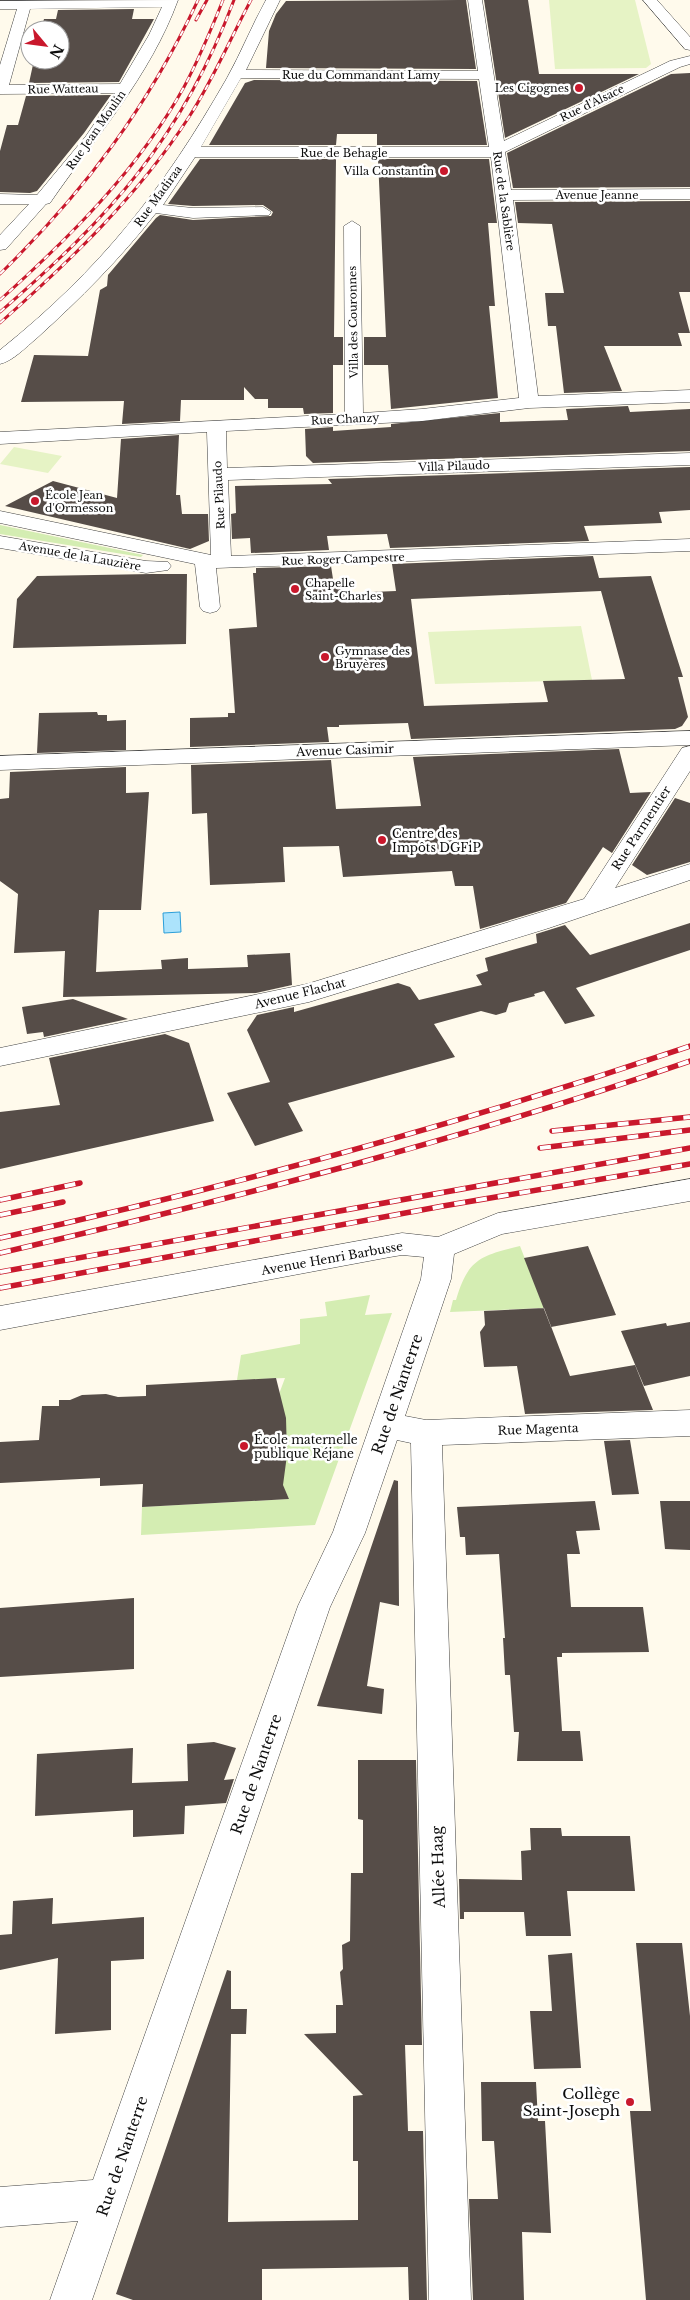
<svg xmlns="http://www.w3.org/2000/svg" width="690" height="2300" viewBox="0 0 690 2300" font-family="'Libre Baskerville',serif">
<rect width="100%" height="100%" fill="#fffaec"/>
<!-- green -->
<path fill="#d4edb2" d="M0 525 143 555 141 557 0 534Z
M520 1246 544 1308 450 1312 453 1300H456C468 1259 480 1256 520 1246Z
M370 1295 365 1315 392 1313 315 1525 141 1535 142 1507 289 1499 266 1449V1429L285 1378 237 1380 241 1355 300 1344V1319L327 1316 325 1302Z"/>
<!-- pitch -->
<path fill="#e6f3c5" d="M549 0H635L651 64 646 68 555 69Z
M14 447 62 456 48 473 0 464Z
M581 626 592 680 435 684 428 632Z"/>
<!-- water -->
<path fill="#ace3fc" stroke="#2c9fd9" d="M180 912 181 932 164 933 163 913Z"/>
<!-- building -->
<path fill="#564d48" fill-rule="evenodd" d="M458 0H466L476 69 266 68 269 31 276 14 286 1Z
M484 0H528L539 74H639L505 138Z
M134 9 132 19H154L119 82 29 83 34 60H60V30H41L44 19H56L58 10Z
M690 73V187L513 188 507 153 671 74Z
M254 80 477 81 487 145H377V134H337L336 145H209L245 83Z
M111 95 84 133 37 191 30 193 0 192V151L7 125H18L26 96Z
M200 159H336L334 337H343V365H333V413L304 414 303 408H268V399H255L244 387V400H181L180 421 122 424 124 401 21 402 34 355 88 356 100 290 107 286 108 275 156 218 160 215 193 220 271 216 273 212 263 205 193 206 168 204Z
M378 159H489L497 223H488L495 306H489L498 398 391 409 388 365H364V337H386Z
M690 201V292H679L690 333H678L682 346H604L622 391 564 393 556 326H548L545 293H564L552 224 518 223 515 202Z
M628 406 630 412 690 409V451L313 463 306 456 305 429 333 427V431L391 427V424L500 413V422L568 420 566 409Z
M179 435 176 495H180L182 514H208L209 541 190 549 5 506 53 481 117 498 121 439Z
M690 467V510L659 512 662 523 584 526 589 541 390 548 387 534 327 536 329 550 251 553 250 538 232 539 231 514 236 513 235 486 332 484 328 479Z
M593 556 599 578 651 576 683 677H678L688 717 682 726 675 729 411 739 408 723 339 725V727H327L329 742 190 747V718L228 717V713H235L229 629 257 627 253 573H256V568L331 566 333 579 340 583 347 593 396 591 392 564ZM601 591 625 679 543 681 548 702 424 706 411 599Z
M152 574H187L186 644 13 648 17 599 37 576Z
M97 712 98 715H107V721L126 720V750L37 753 39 713Z
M619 749 630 793 651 792 612 853 603 847 566 903 480 929 473 886H455L452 871 343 877 339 846 283 847 285 882 210 885 207 813 192 814 191 765 331 760 336 809 421 806 413 757Z
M126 767V793L149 792 141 910H99L96 972 162 969 161 960 188 958V969L248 967 247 955 290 953 292 985 256 993 63 997 65 951 14 953 18 894 0 881V799L9 798 10 772Z
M675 798 690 803V862L647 875 632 865Z
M690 923V950L576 988 595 1016 565 1024 544 991 534 994 535 996 509 1003 506 1012 496 1015 481 1011 434 1024 455 1057 288 1103 303 1131 255 1146 227 1093 270 1082 247 1030 257 1015 294 1007V1012L398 983 410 987 419 1000 482 985 476 975 488 971 485 958 537 943 536 934 565 925 590 955Z
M73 999 128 1019 44 1037 43 1032 27 1034 22 1007Z
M165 1034 189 1043 214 1121 0 1169V1112L60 1105 49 1058Z
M588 1246 616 1315 551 1327 524 1258Z
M544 1308 570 1376 635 1365 653 1410 525 1414 517 1366 484 1367 480 1332 485 1325 484 1311Z
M690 1322V1376L644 1386 621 1331 666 1323 667 1326Z
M276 1378 286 1418 287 1455 283 1485 289 1499 142 1507 143 1484 100 1486V1478L0 1483V1442L39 1440 42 1406H59V1400H70L82 1395 106 1394 118 1397 146 1396V1385Z
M630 1440 639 1494 612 1495 604 1441Z
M394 1480 398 1481 399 1606 380 1602 367 1686 384 1689 382 1714 317 1706Z
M595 1501 600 1530 576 1531 580 1554H567L571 1607H643L649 1652 562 1653V1657H557L562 1731H580L583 1761H517L519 1732H514L510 1675H505L503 1638H505L499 1554 466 1555 465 1537H460L457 1507Z
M660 1501H690V1550L665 1549Z
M134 1598V1669L0 1677V1608Z
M214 1742 236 1748 224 1780 234 1779 226 1803 185 1806 184 1834 133 1837V1810L35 1816 37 1754 133 1748 132 1783 188 1781 187 1744Z
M358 1760H416L422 2045H405L408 2131H423L427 2300H409L408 2267 262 2269V2300H133L116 2294 227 1970 231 1971V2009H247L246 2034H231L228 2222 358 2220V2161H353V2096L363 2095 304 2034 336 2033V2005H343L340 1972 343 1969 342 1945 350 1941 351 1873H363V1820L358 1819Z
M530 1828H561L562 1836H630L635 1891H567L571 1936H526L524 1912H464V1919H460L459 1879 522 1880 521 1851 531 1850Z
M53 1898 52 1924 144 1917V1959L111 1961V2030L55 2034 58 1958 0 1970V1935L12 1934 13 1901Z
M636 1943H682L690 2016V2300H646L630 2111H651Z
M572 1953 581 2068 534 2069 530 2011H552L548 1955Z
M481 2082H536L538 2121H545L551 2233 522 2232 524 2300H473L469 2199H498L494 2141H482Z"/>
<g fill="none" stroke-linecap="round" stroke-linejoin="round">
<!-- minor casing -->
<g stroke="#404040" stroke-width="1">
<path id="minor" d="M178 0C150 77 94 139 50 203L46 204 6 249 0 250V235L29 204H0V194L37 195 86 136 115 93 0 94V65L17 9H0V1ZM162 7 149 35 120 84 9 85 30 9Z
M266 0H280L246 70 478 71 468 0H482L504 141 670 61 690 56V64L680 67 505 152 511 190 690 189V199L513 200 538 396 690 390V402L529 408 422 421 226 431 227 468 690 453V465L228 480 231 556 690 539V551L216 568 220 607 217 611 210 613 203 611 200 607 195 564 0 523V511L211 555 207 432 0 444V432L345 414 344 226 352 221 360 226 363 413 422 409 519 398 491 157H195L163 205 193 208 263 207 271 212 269 215 193 218 156 213C120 259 80 299 37 338 26 347 13 361 0 364V350C101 269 163 190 227 78 241 53 252 25 266 0ZM241 78 479 79 489 147H201Z
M643 0H657L690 37V50L685 49Z
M0 536 146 561 168 562 171 566 168 570 146 573 0 548Z
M690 731V745L0 770V756Z
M690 746V771L615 888 690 864V880L549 928 309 1002 0 1066V1048L307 984 584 899 682 748Z
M690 1179V1201L502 1234 454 1254 451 1279 405 1416 426 1420 690 1410V1436L442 1445 471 2300H429L411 1443 397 1440 365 1533 330 1607 92 2300H50L78 2221 0 2227V2187L93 2180 298 1606 333 1532 421 1279 424 1257 402 1255 390 1257 0 1330V1306L402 1233 438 1237 498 1213Z"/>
</g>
<!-- minor -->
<use href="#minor" fill="#fff" fill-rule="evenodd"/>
<!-- rail-far1 casing -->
<g stroke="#c9182c" stroke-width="3">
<path id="rail-far1" d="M196 20 207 0
M0 274C84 192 148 107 198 0
M0 300C70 237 138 170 184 87 199 59 211 30 223 0
M0 312C110 217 182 138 234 0
M0 323C70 261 138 196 189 117 213 80 230 39 251 0"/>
</g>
<!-- rail casing -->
<g stroke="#c9182c" stroke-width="5.5">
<path id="rail" d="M552 1131 690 1117
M540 1148 690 1130
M0 1200 80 1183
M0 1215 63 1202
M0 1238C234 1186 463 1123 690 1046
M0 1253C233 1199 464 1139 690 1061
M0 1272 690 1148
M0 1288 443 1206 690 1164"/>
</g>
<!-- rail-far1 -->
<use href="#rail-far1" stroke="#fff" stroke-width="2" stroke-dasharray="6" stroke-linecap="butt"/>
<!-- rail -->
<use href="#rail" stroke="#fff" stroke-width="4" stroke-dasharray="11" stroke-linecap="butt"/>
</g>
<!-- markers -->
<g fill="#c9182c" stroke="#fff" stroke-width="2">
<circle cx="579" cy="88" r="5"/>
<circle cx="444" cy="171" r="5"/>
<circle cx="35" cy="501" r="5"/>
<circle cx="295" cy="589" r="5"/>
<circle cx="325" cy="657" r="5"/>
<circle cx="382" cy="840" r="5"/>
<circle cx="244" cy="1446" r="5"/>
<circle cx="630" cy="2102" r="5"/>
</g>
<g text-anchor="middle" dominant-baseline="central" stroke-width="5" stroke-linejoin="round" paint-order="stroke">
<!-- far-street labels -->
<g font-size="11" fill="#0d0d0d" stroke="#fff">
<text x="361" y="75">Rue du Commandant Lamy</text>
<text transform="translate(63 89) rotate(-1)">Rue Watteau</text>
<text transform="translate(592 103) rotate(-26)">Rue d'Alsace</text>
<text transform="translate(96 130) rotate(-55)">Rue Jean Moulin</text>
<text x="344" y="153">Rue de Behagle</text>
<text x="597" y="195">Avenue Jeanne</text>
<text transform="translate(158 196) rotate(-54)">Rue Madiraa</text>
<text transform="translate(504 201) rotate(82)">Rue de la Sablière</text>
<text transform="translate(353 322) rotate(-91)">Villa des Couronnes</text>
<text transform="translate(345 419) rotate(-3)">Rue Chanzy</text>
<text transform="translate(454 466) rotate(-2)">Villa Pilaudo</text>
<text transform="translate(219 495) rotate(-93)">Rue Pilaudo</text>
<text transform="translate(80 556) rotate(10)">Avenue de la Lauzière</text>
<text transform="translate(343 559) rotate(-2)">Rue Roger Campestre</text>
</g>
<!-- far-poi labels -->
<g font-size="11" fill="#0d0d0d" stroke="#fff" text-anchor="start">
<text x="569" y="88" text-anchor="end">Les Cigognes</text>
<text x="434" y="171" text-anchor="end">Villa Constantin</text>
<text x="45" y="495">École Jean<tspan x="45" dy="13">d'Ormesson</tspan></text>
<text x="305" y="583">Chapelle<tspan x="305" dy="13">Saint-Charles</tspan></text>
<text x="335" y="651">Gymnase des<tspan x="335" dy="13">Bruyères</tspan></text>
</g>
<!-- street labels -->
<g font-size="12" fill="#0d0d0d" stroke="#fff">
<text transform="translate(345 750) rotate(-2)">Avenue Casimir</text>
<text transform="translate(641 828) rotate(-57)">Rue Parmentier</text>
<text transform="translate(300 993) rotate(-14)">Avenue Flachat</text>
<text transform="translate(332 1258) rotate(-10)">Avenue Henri Barbusse</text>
<text transform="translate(538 1429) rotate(-2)">Rue Magenta</text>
</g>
<!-- poi labels -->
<g font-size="12" fill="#0d0d0d" stroke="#fff" text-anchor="start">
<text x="392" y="833">Centre des<tspan x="392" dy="14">Impôts DGFiP</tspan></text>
<text x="254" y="1439">École maternelle<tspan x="254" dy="14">publique Réjane</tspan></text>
</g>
<!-- near-street labels -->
<g font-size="15" fill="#0d0d0d" stroke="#fff">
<text transform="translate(397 1394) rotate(-71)">Rue de Nanterre</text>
<text transform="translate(256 1774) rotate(-71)">Rue de Nanterre</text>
<text transform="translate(438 1867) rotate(-92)">Allée Haag</text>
<text transform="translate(122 2156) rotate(-71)">Rue de Nanterre</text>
</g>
<!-- near-poi labels -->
<g font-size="15" fill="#0d0d0d" stroke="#fff" text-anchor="end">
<text x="620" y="2093">Collège<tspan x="620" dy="17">Saint-Joseph</tspan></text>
</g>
</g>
<!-- north arrow -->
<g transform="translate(45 45) rotate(119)"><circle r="24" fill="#ffffff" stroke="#9e9e9e"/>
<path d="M0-4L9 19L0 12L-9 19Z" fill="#c9182c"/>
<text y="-8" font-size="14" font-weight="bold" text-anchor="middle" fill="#0d0d0d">N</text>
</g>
</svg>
